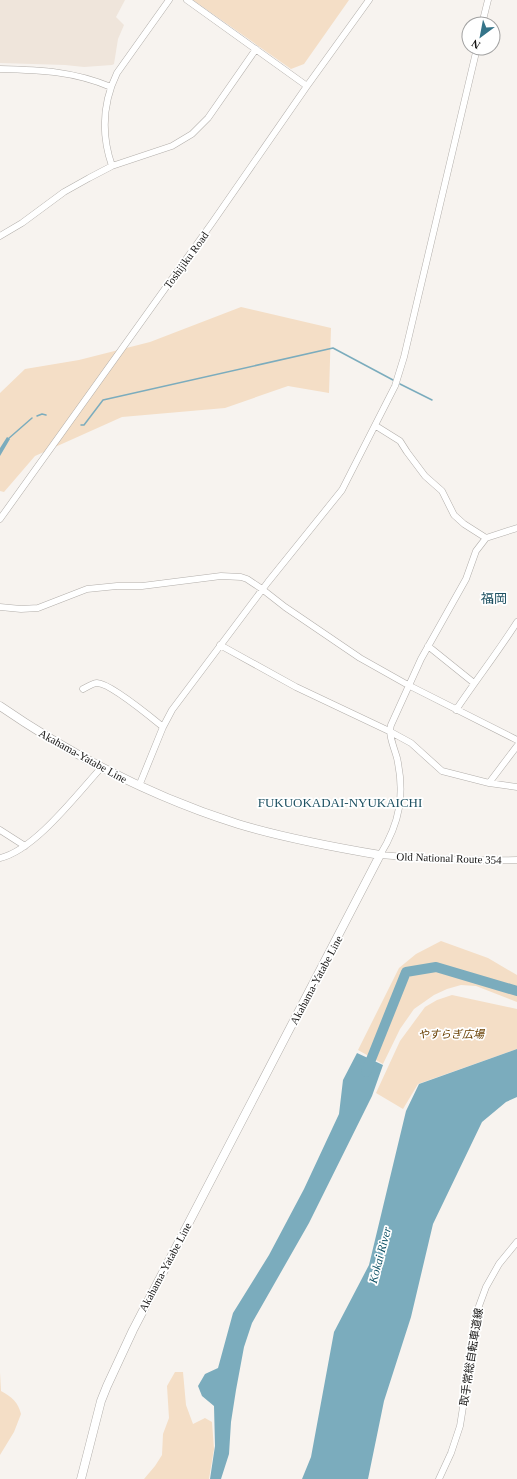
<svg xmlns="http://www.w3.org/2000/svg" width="517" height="1479" viewBox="0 0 517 1479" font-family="'Times New Roman','Noto Sans JP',serif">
<rect width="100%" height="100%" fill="#f7f3ef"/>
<!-- built -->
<path fill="#efe5db" d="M0 0H125L116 17 124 25 118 39 114 64 112 65 84 67 65 65 0 63Z"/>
<!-- green -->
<path fill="#f4dec6" d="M193 0H349L304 64 291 69Z
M241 307 331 328 329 393 288 386 225 408 122 417 35 456 4 492 0 491V393L25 369 79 360 150 342Z
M441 941 488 958 517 975V1002L476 986 461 985 447 989 434 995 414 1009 400 1029 383 1064 358 1050 399 968 416 954Z
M452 995 517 1009V1049L418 1084 403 1109 376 1093 400 1041 425 1007 437 1000Z
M0 1372 1 1391C12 1397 18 1402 21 1414L14 1432 0 1455Z
M175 1372H183L186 1405 193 1424 205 1418 212 1422 214 1449 209 1479H144L155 1466 162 1455 163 1434 169 1418 167 1386Z"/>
<!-- water -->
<path fill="#7bacbd" d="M7 437 10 439 0 456V448Z
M517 1049V1097L506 1102 482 1122 433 1224 411 1317 384 1401 368 1479H302L311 1457 334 1332 369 1265 406 1111 419 1084Z
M357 1053 383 1065 372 1096 309 1223 252 1323 244 1347 236 1390 231 1422 229 1454 221 1479H210L215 1446 214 1406 202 1396 198 1386 205 1374 218 1368 233 1313 269 1255 304 1189 339 1114 343 1080Z"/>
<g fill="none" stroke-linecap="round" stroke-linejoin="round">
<!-- stream -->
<path stroke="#7bacbd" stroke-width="1.5" d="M400 384 432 400
M37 416 42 414 46 415
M81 425H84L103 400 333 348 393 380
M8 439 32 418"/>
<!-- river -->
<path stroke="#7bacbd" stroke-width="10" d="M366 1072 406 972 436 967 517 991"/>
<!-- minor casing -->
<g stroke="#b2aeaa" stroke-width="7">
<path id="minor" d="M187 0 307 86
M482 24 488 0
M0 69C40 70 73 71 111 87
M112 166C101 134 102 104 117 73L169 0
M0 236 22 223 64 192 89 178 112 166 172 146 192 134 208 118 256 49
M376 426 400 441 407 452 425 476 442 491 454 515 464 524 486 538
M0 519 212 223 307 86 369 0
M517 528 486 538 476 551 466 579 421 659 391 725C388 735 394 747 397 758 405 794 400 823 380 855 426 859 471 861 517 860
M0 607 21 609 38 608 87 589 117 586H142L221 576 241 577 247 579 262 589 285 607 360 658 408 685 517 740
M220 645 296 687 389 731 411 743 442 771 489 783 517 787
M428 646 474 683
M83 689C87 687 93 683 97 683 110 683 152 718 163 727
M456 710C476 680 498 652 517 622
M489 783 517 746
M139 786 163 727 172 710 268 582 342 490 395 386 404 357 477 48
M0 830 25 846
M0 858C35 850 77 794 101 768
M439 1479 451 1453 460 1426 479 1306 486 1287 499 1264 517 1242"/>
</g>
<!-- major casing -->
<g stroke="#b2aeaa" stroke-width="9">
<path id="major" d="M0 706C74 757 153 797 238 824 284 838 333 847 380 855L133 1330 107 1386 101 1401 81 1479"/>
</g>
<!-- minor -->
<use href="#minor" stroke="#fff" stroke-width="6"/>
<!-- major -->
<use href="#major" stroke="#fff" stroke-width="8"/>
</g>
<g text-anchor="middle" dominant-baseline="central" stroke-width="3.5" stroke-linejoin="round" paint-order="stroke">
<!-- street labels -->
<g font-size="11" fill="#151413" stroke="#fff">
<text transform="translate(186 260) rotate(-54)">Toshijiku Road</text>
<text transform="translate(83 756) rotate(29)">Akahama-Yatabe Line</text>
<text transform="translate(449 858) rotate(2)">Old National Route 354</text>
<text transform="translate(316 980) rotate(-62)">Akahama-Yatabe Line</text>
<text transform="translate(165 1267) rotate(-62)">Akahama-Yatabe Line</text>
<text transform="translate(471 1357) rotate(-81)">取手常総自転車道線</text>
</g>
<!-- park labels -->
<g font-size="11" font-style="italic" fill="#694003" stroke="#fff">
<text x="451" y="1034">やすらぎ広場</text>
</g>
<!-- water labels -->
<g font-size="12" font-style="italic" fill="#115467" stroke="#fff">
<text transform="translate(380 1255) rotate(-75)">Kokai River</text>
</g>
<!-- quarter labels -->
<g font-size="13" fill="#1e5162" stroke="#fff">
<text x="494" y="598">福岡</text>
<text x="340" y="802">FUKUOKADAI-NYUKAICHI</text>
</g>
</g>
<!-- north arrow -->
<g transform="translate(481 36) rotate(212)"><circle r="19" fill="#ffffff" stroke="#a1a1a1"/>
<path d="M0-3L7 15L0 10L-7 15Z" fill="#357489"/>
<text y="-6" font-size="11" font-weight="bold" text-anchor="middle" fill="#151413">N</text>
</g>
</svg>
